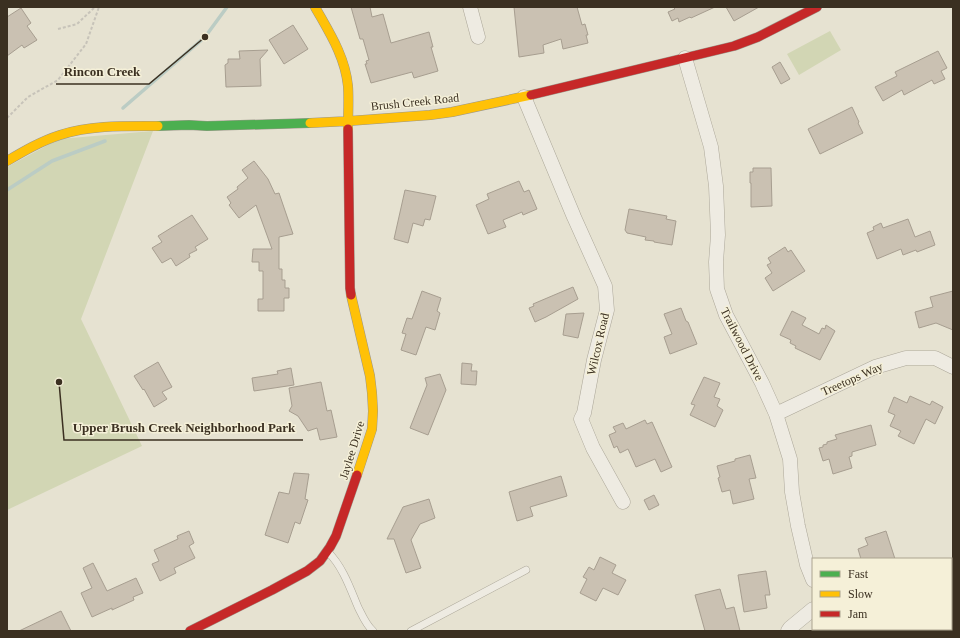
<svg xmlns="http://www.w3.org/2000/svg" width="960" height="638" viewBox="0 0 960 638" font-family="'Times New Roman',serif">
<rect width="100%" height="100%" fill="#e6e2d1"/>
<!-- green -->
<path fill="#d2d6b4" d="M830 31 841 50 799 75 787 54Z
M153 131 81 319 142 446 7 510V167L59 139Z"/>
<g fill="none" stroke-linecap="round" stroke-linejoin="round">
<!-- stream -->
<path stroke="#bbccc4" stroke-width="3.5" d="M123 108 205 37 227 7
M7 190 52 161 105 141"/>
</g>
<!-- building -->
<path fill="#cac1b2" stroke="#a79e90" d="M351 7H370L372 17 383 14 391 43 429 32 433 47H431L438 71 414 78 412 72 371 83 365 64H367L366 61 369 60 363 39H360Z
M514 7H577L582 25 585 24 588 35H586L588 43 563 49 561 39 543 45 544 53 519 57Z
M673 7H715L691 18 690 17 679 22 678 18 672 21 668 12 675 9Z
M726 7H759L734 21Z
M21 8 31 23 27 26 37 40 24 48 22 45 7 56V17Z
M293 25 308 49 284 64 269 40Z
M268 50 260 59 261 86 226 87 225 65 228 63V59H240L239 51Z
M938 51 947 68 941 71 945 79 934 84 932 80 904 95 902 90 883 101 875 87 897 76 895 72Z
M780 62 790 79 781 84 772 67Z
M852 107 859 122 858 123 863 133 820 154 808 129Z
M254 161 268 179 275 194 279 193 293 234 279 237V269H282V280H285V288H289V298H284V311H258V299H263V271H259V262H252L253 249H272L256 205 239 218 229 205 231 203 227 197 238 189 237 187 248 178 242 170Z
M753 168H771L772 206 751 207V183H750V172H753Z
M519 181 524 192 529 190 537 209 523 215 522 212 503 220 506 227 488 234 476 205 489 199 487 194Z
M405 190 436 196 430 220 425 219 423 226 413 223 408 243 394 239Z
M629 209 667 216 666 219 676 221 672 245 654 242V241L645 240 646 237 627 233 625 230Z
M192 215 208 239 195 247 197 250 189 254 190 257 176 266 171 258 162 263 152 248 162 242 158 236Z
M908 219 915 237 930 231 935 245 917 252 916 250 903 255 901 249 877 259 867 233 874 230 873 227 881 223 883 228Z
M785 247 788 252 791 250 805 271 773 291 765 278 772 273 767 265 771 263 768 258Z
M573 287 578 299 546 317 535 322 529 308 534 306 533 304Z
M422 291 441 298 437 311 440 313 435 330 426 327 416 355 401 350 406 334 402 333 407 318 412 319Z
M953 291V330L936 323 919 328 915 312 933 307 930 297Z
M681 308 686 321 688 322 697 344 670 354 664 337 672 334 664 314Z
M792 311 806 318 802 325 819 334 822 328 825 329 826 325 835 331 820 360 795 348 796 346 790 343 791 340 780 335Z
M584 313 578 338 563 335 566 314Z
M158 362 172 387 162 392 167 399 154 407 144 389 143 390 134 376Z
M462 363 472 364 471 371H477L476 385 461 384Z
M291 368 294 385 254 391 252 378 278 374 277 371Z
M440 374 446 390 428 435 410 428 427 385 425 378Z
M704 377 720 383 714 397 720 399 717 406 723 410 715 427 690 415 695 405 691 404Z
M321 382 327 411 331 410 337 437 320 440 317 428 308 431 298 416 289 411 292 406 289 388Z
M910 396 930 405 932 401 943 407 935 424 926 419 914 444 898 436 901 431 890 426 895 415 888 412 894 397 907 403Z
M645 420 647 424 652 422 672 467 661 472 655 459 636 467 628 449 620 453 617 446 614 448 609 435 616 432 613 427 623 423 626 429Z
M871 425 876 445 852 452V456L849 457 852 468 833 474 829 459 823 461 819 448 823 447V445L827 444V442L837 439 835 435Z
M750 455 756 478 749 479 754 499 733 504 730 490 722 492 718 478 720 477 717 466 735 461V459Z
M294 473 309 474 305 499 308 500 300 524 295 522 288 543 265 535 279 492 289 494Z
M561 476 567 496 530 507 533 516 517 521 509 492Z
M654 495 659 505 649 510 644 500Z
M429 499 435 518 420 524 411 540 421 568 406 573 394 539H387L403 507Z
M189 531 194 543 189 546 195 558 174 568 176 573 160 581 152 564 159 561 154 550 178 539 177 536Z
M886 531 895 559H861L858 549 868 545 865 538Z
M600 557 616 565 612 573 626 580 618 595 603 588 596 601 580 593 587 579 583 577 589 567 594 570Z
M93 563 107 591 136 578 143 593 133 597 134 600 112 610V608L92 617 81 593 92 588 83 568Z
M766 571 770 595H765L767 608 744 612 738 575Z
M720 589 726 609 734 607 740 631H705L695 595Z
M61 611 71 631H19Z"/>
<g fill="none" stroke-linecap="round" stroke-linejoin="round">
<!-- lane casing -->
<g stroke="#aca799" stroke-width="8">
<path id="lane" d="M328 552C343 567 350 588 358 607 362 615 366 625 373 631
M411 631 526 570"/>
</g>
<!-- street casing -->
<g stroke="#aca799" stroke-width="15">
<path id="street" d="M470 7 478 37
M685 58 711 147 716 186 718 235 716 262 717 289 726 315 762 383 776 414 790 459 792 492 798 526 807 565 813 580
M524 97 574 217 605 286 607 310 594 360 584 413 581 419 593 448 623 502
M776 414 875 367 906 358H935L953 367
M850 629 853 631
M788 631 790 628 813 609"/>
</g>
<!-- fast casing -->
<g stroke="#9b968a" stroke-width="10">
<path id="fast" d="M158 126 189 125 207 126 310 123"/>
</g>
<!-- slow casing -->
<g stroke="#9b968a" stroke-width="10">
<path id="slow" d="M315 7C329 32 345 56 348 86 349 100 348 115 348 129
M310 123 349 121 430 115 452 112 531 95
M7 161C24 151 41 141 60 135 91 125 125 126 158 126
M351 295 370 376 372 393 373 411 372 429 357 475"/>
</g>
<!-- jam casing -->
<g stroke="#9b968a" stroke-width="10">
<path id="jam" d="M531 95 734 46 758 37 817 7
M348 129 350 288 351 295
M190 631 272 590 307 571 320 561 330 547 336 536 357 475"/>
</g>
<!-- path -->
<path stroke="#c7c3b9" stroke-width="2" stroke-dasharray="3 2" stroke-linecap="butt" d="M58 29 77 24 95 7
M7 118 28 97 58 80 86 44 99 7"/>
<!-- lane -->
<use href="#lane" stroke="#eeebe2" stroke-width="7"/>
<!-- street -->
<use href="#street" stroke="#eeebe2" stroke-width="14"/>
<!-- fast -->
<use href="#fast" stroke="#4caf50" stroke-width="9"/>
<!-- slow -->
<use href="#slow" stroke="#ffc107" stroke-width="9"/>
<!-- jam -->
<use href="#jam" stroke="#c62828" stroke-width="9"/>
</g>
<g text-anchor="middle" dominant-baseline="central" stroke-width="3" stroke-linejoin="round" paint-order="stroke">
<!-- street labels -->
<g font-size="12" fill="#3b3021" stroke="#f5f0d8">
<text transform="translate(415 102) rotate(-6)">Brush Creek Road</text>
<text transform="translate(598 344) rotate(-77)">Wilcox Road</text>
<text transform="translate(742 344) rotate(63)">Trailwood Drive</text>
<text transform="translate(852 379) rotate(-24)">Treetops Way</text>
<text transform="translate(352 450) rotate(-73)">Jaylee Drive</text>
</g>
</g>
<!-- callouts -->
<path fill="none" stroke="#3b3021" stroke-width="1.5" d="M205 37L149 84H56M59 382L64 440H303"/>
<g fill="#3b3021" stroke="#f5f0d8" stroke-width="1.5">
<circle cx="205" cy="37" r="4"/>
<circle cx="59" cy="382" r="4"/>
</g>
<g font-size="13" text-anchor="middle" font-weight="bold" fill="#3b3021" stroke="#f5f0d8" stroke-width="3" stroke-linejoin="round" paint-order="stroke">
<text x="102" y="76">Rincon Creek</text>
<text x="184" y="432">Upper Brush Creek Neighborhood Park</text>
</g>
<!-- border -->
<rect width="960" height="638" fill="none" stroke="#3b3021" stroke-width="16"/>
<!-- legend -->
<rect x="812" y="558" width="140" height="72" fill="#f5f0d8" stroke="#aba38f"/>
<rect x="820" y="571" width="20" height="6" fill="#4caf50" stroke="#aba38f"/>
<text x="848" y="578" font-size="12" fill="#3b3021">Fast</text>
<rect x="820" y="591" width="20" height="6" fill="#ffc107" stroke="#aba38f"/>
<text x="848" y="598" font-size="12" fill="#3b3021">Slow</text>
<rect x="820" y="611" width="20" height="6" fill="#c62828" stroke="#aba38f"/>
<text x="848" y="618" font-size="12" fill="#3b3021">Jam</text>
</svg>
